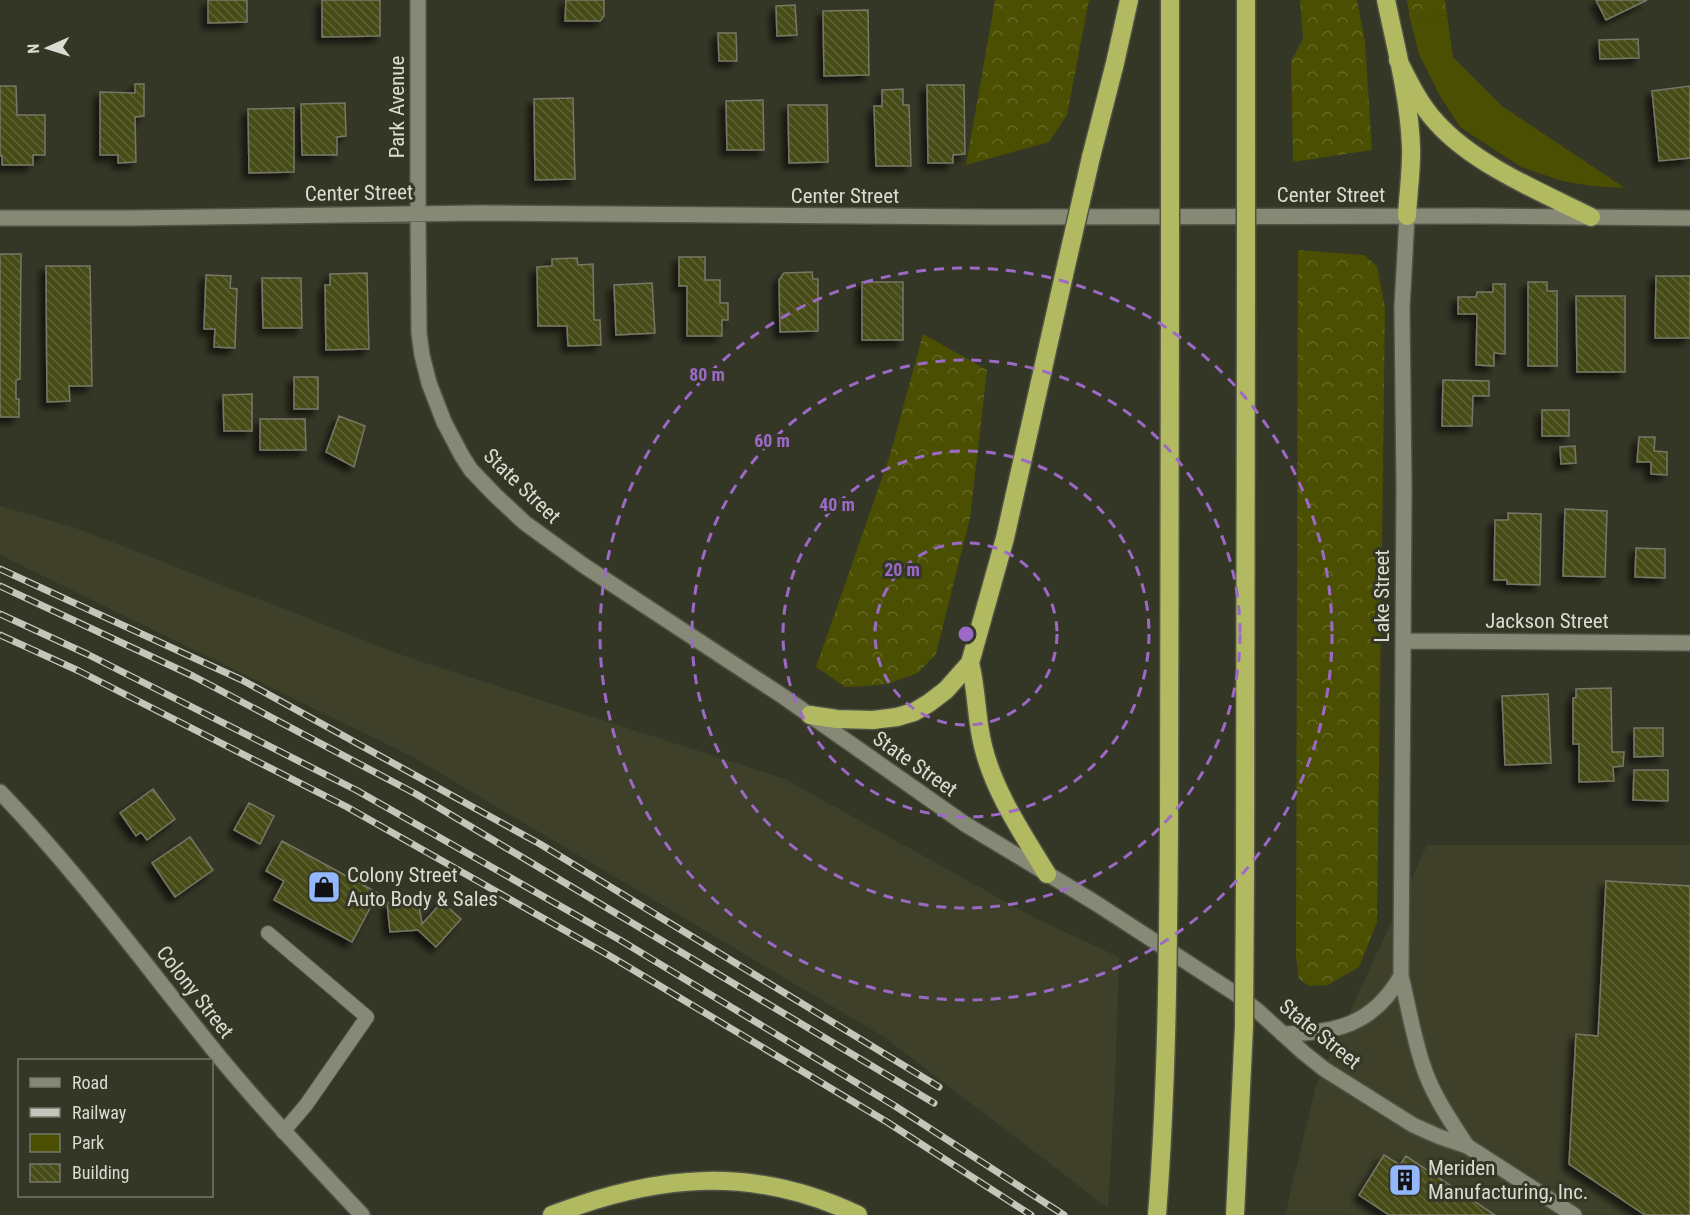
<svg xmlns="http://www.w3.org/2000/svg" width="1690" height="1215" viewBox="0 0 1690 1215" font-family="'Roboto Condensed',sans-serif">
<defs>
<pattern id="forest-crowns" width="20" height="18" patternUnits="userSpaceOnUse" patternTransform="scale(1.5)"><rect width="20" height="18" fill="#4b4f02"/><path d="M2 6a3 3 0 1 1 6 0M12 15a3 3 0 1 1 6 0" fill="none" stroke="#646826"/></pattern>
<pattern id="building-back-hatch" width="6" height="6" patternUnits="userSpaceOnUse" patternTransform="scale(1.5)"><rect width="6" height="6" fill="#474b18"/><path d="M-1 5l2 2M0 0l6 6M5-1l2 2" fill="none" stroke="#616439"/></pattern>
<filter id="shadow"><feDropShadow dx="-5.5" dy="5.5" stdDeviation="3" flood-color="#0009"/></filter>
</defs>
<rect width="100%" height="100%" fill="#343626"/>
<!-- built -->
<path fill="#3e402a" d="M0 506 76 528 407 657 785 779 1035 918 1119 957 1115 1085 1108 1208 884 1037 413 757 0 555Z
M1427 845H1690V1215H1285L1316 1085Z"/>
<!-- green -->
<path fill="#4b4f02" d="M1447 15 1453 57 1502 106 1625 188 1591 186 1562 181 1521 167 1460 127 1440 96 1419 54 1410 19Z"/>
<!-- forest -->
<path fill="url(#forest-crowns)" d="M995 0H1089L1067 115 1049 142 966 165Z
M1300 0H1357L1365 42 1372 150 1293 162 1291 61 1303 39Z
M1407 0H1445L1447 15 1410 19Z
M1298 250 1364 255 1377 266 1385 308 1377 922 1359 967 1328 985 1309 986 1299 979 1296 957Z
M923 334 987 370 970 518 936 654 918 673 887 684 867 686 845 687 816 667 890 455Z"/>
<!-- building -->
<path fill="url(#building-back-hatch)" stroke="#767866" stroke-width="1.5" filter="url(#shadow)" d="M208 0H247V22L208 23Z
M322 0H380V36L322 37Z
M566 0H604V16L600 21H565Z
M1596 0H1647L1606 20Z
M795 5 797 35 777 36 776 6Z
M868 10 869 75 824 76 823 11Z
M718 33H736L737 61H719Z
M1638 39 1639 58 1600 59 1599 40Z
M135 84H144V116L135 117 136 162 118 163V155H100V92L135 93Z
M927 85H964L965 154 953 155V163H928Z
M0 86H16L17 115H45V155H33V165H2V156H0Z
M1690 86V158L1659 161 1652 91Z
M903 89V105H909L911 166H876L874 106H882V90Z
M573 98 575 179 535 180 534 99Z
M763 100 764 150H727L726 101Z
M345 103 346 136 337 137V155H302L301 104Z
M788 105H827L828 162 789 163Z
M294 108V172L249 173 248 109Z
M0 254H21L20 379 16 380V399H19V417H0Z
M679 257H705V280H720V303H728V320H722V336H687V286H679Z
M577 258 578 265 593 264 594 320H600L601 345 568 346 567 326H538L537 267 552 266V259Z
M46 266H90L92 386H69L70 401 47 402Z
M812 272 813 279H818V331L780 332 779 280 784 273Z
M367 273 369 349 326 350 325 285H330V274Z
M206 275 231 276 230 288 237 289 235 348 214 347 215 329H204Z
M1656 276H1690V338H1655Z
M262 278H301L302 328H263Z
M862 282H903V340H862Z
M1528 282H1547V291H1557V366H1528Z
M652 283 655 333 616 335 614 285Z
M1493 284H1505V354L1494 353V366L1476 365 1477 314H1458V297H1476L1477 292H1493Z
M1576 296H1625V372H1577Z
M294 377H318V409H294Z
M1443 380 1489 381V396H1473L1472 426H1442Z
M252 394V431H224L223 395Z
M1542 410H1569V436H1542Z
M339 416 365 426 354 467 326 452Z
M260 419H305L306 450H260Z
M1639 437H1655L1654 451 1667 452V475L1651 474V462H1637Z
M1575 446 1576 463 1561 464 1560 447Z
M1565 509 1607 511 1605 577 1563 576Z
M1508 513 1541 514 1540 585 1507 584V580H1494L1495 520H1508Z
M1636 548 1665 549V578L1635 577Z
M1611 688 1612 752H1624L1623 766 1613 767 1614 781 1579 782V744H1573V698H1576V689Z
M1548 694 1551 763 1505 765 1502 696Z
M1634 728H1663V756L1634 757Z
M1634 770H1668V801L1633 800Z
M153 789 175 819 147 840 141 832 136 836 120 813Z
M249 803 274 816 260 844 234 830Z
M190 837 213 870 175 897 152 863Z
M282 841 378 893 352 942 274 900 284 881 266 871Z
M1606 881 1690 886V1215H1645L1569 1164 1576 1034 1598 1036Z
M418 899 422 924 442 902 461 919 436 947 418 930 390 932 387 903Z
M1384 1155 1400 1165 1406 1156 1495 1215H1389L1359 1195Z"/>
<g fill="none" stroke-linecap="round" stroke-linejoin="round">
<!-- lane casing -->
<g stroke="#505245" stroke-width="16">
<path id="lane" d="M268 933 367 1017 306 1105 283 1132"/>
</g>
<!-- street casing -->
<g stroke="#505245" stroke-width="18">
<path id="street" d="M418 213V0
M1407 216 1402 308 1404 488 1401 976C1409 1008 1414 1043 1426 1074 1436 1100 1452 1123 1467 1146
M1403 641 1690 643
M1283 1034C1336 1033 1373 1025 1401 976"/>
</g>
<!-- secondary casing -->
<g stroke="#505245" stroke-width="18">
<path id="secondary" d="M418 213 419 333 422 355 429 383 444 422 462 456 471 470 495 495 525 523 583 565 784 697 965 824 1094 902 1236 994 1259 1012 1304 1053 1324 1069 1413 1125 1440 1137 1467 1146 1574 1215
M0 218H130L480 213 985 217 1479 216 1690 218
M0 792C80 875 148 969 221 1059 266 1113 314 1164 362 1215"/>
</g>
<!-- highway casing -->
<g stroke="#505245" stroke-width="21">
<path id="highway" d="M1386 0C1396 48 1409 97 1411 146 1412 169 1408 193 1407 216
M1398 60C1409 82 1420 105 1437 123 1475 165 1541 192 1591 217
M1091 157 1115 63 1129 0
M1170 157V0
M1246 158V0
M970 663C977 690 976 719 983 746 994 792 1023 834 1047 874
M810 715 837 719 873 720 897 717 914 712 929 703 946 690 970 663 1005 538 1064 275
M1169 828 1170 276
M1245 879 1246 277
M552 1215C658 1174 753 1165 858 1215"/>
</g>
<!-- lane -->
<use href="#lane" stroke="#878977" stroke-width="14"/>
<!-- street -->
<use href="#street" stroke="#878977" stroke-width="15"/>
<!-- secondary -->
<use href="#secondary" stroke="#878977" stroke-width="15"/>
<!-- highway -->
<use href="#highway" stroke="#b1b961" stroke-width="18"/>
<!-- rail casing -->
<g stroke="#c4c6bb" stroke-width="7">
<path id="rail" d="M0 569 242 680 540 844 939 1087
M0 586 193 676 416 794 934 1103
M0 614 87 654 356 790 620 940 895 1106 1064 1215
M0 635 79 671 347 807 610 956 887 1122 1031 1215"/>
</g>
<!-- rail -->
<use href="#rail" stroke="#343626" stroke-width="4.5" stroke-dasharray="14" stroke-linecap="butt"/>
<!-- highway-bridge casing -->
<g stroke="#505245" stroke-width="21" stroke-linecap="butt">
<path id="highway-bridge" d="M1064 275 1091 157
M1170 276V157
M1246 277V158
M1157 1215C1167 1086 1168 958 1169 828
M1235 1215 1244 1026 1245 879"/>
</g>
<!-- highway-bridge -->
<use href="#highway-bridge" stroke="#b1b961" stroke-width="18"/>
</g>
<!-- distance rings -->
<g fill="none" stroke="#9c6ac6" stroke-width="3" stroke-dasharray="10 8">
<circle cx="966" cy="634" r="91"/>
<circle cx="966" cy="634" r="183"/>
<circle cx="966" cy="634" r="274"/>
<circle cx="966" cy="634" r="366"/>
</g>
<!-- icons -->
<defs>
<g id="shop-square" transform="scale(1.725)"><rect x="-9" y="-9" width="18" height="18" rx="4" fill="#93b7fd" stroke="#343626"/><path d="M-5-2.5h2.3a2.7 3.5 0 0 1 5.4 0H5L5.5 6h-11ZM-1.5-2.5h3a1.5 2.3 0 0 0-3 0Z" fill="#111"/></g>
<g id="building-square" transform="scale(1.725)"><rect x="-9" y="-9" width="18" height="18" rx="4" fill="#93b7fd" stroke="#343626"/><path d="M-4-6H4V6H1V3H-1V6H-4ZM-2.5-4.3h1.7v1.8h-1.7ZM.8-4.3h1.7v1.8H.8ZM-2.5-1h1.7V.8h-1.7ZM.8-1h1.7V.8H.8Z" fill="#111"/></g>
</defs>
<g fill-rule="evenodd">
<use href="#shop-square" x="324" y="887"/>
<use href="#building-square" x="1405" y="1180"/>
</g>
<g text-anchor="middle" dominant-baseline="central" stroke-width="6" stroke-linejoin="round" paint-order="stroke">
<!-- street labels -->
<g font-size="21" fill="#dadcd2" stroke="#343626">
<text transform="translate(397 107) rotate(-90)">Park Avenue</text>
<text transform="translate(359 193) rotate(-1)">Center Street</text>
<text x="1331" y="195">Center Street</text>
<text x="845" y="196">Center Street</text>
<text transform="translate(522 486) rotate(44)">State Street</text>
<text transform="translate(1382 596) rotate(-90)">Lake Street</text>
<text x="1547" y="621">Jackson Street</text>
<text transform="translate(915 764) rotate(35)">State Street</text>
<text transform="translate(195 992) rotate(52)">Colony Street</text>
<text transform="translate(1320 1034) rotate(39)">State Street</text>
</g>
<!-- poi labels -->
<g font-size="21" fill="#dadcd2" stroke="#343626" text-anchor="start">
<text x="347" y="875">Colony Street<tspan x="347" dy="24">Auto Body &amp; Sales</tspan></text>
<text x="1428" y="1168">Meriden<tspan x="1428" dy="24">Manufacturing, Inc.</tspan></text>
</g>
</g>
<circle cx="966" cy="634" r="9" fill="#9c6ac6" stroke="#343626" stroke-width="3"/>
<g font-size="18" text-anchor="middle" font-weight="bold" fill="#9c6ac6" stroke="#343626" stroke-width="6" stroke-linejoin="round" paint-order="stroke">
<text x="707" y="381">80 m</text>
<text x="772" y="447">60 m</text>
<text x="837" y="511">40 m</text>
<text x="902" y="576">20 m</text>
</g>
<!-- legend -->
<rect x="18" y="1059" width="195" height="138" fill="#343626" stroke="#76786b" stroke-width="1.5"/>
<rect x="30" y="1078" width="30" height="9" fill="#878977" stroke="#76786b" stroke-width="1.5"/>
<text x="72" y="1089" font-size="18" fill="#dadcd2">Road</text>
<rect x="30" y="1108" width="30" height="9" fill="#c4c6bb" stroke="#76786b" stroke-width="1.5"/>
<text x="72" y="1119" font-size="18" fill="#dadcd2">Railway</text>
<rect x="30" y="1134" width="30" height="18" fill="#4b4f02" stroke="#76786b" stroke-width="1.5"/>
<text x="72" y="1149" font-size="18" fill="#dadcd2">Park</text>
<rect x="30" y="1164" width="30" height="18" fill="url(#building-back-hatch)" stroke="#76786b" stroke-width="1.5"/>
<text x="72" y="1179" font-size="18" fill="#dadcd2">Building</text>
<!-- north arrow -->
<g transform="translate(48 48) rotate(267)" stroke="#343626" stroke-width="4.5" paint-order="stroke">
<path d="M0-4.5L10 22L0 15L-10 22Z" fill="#dadcd2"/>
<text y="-9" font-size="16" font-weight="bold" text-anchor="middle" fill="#dadcd2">N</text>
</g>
</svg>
